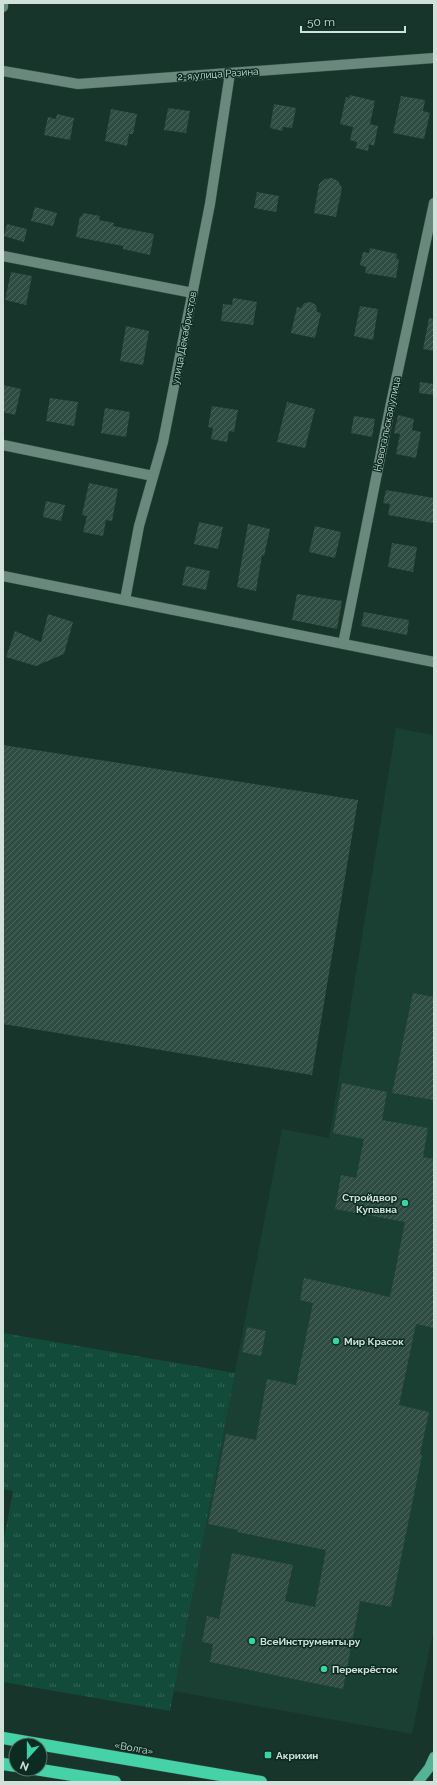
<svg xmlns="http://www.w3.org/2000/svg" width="437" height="1785" viewBox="0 0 437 1785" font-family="Raleway,sans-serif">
<defs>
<pattern id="grass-tufts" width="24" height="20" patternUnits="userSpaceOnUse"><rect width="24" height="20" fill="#124b3a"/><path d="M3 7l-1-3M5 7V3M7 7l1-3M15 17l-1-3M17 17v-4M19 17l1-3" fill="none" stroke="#336556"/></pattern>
<pattern id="building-hatch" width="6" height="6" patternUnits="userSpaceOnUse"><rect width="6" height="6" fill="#2f4d42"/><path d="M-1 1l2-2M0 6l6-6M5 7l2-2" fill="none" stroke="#4c665d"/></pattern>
</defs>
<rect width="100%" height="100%" fill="#17352a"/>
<!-- built -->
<path fill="#194033" d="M396 728 434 735V1628L412 1734 173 1691 282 1129 329 1138Z"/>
<!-- grass -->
<path fill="url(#grass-tufts)" d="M3 1333 235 1373 170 1711 3 1682V1543L13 1491 3 1489Z"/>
<!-- building -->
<path fill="url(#building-hatch)" d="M350 95 375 101 370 124 378 126 374 146 369 144 368 151 356 148 357 142 350 140 353 127 340 124 346 97 349 98Z
M401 96 425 100 423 111 430 113 424 139 393 133Z
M274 104 296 108 292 128 283 127 282 131 270 128Z
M168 108 190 111 186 133 164 130Z
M111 109 137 114 133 134H129L127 146 105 141Z
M57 114 74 118 70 140 44 135 48 117 56 119Z
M332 178 338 181 342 188 336 217 314 213 319 184 325 179Z
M257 192 279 196 276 212 254 208Z
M35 207 57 213 53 226 31 221Z
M83 213 100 216 99 220 114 223 113 226 154 234 150 255 123 249V246L76 237 80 216 82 217Z
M7 224 27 229 24 242 4 236Z
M370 248 397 254 396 259H399L396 278 365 273 366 267 360 265 363 252 369 253Z
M11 272 32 276 26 305 5 300Z
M233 298 257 302 253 325 221 321 223 304 232 305Z
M311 302 316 305 317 312 321 313 315 338 291 333 297 307 301 308 304 303Z
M360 306 378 309 373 340 354 336Z
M429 318 434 319V351L423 349Z
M126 326 149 331 143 365 120 361Z
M420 382 434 384V395L419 393Z
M3 385 21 389 15 415 3 412Z
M50 398 78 402 74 426 46 421Z
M287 402 315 409 305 448 277 442Z
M212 406 238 410 234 432 229 431 227 442 211 439 213 428 208 427Z
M105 408 130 412 126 437 101 433Z
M398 415 414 419 412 430 421 432 416 458 396 454 400 434 394 433Z
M354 416 375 419 372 437 351 433Z
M89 483 118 489 112 521 106 520 103 536 83 532 87 516 82 515Z
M386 490 434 498V523L388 515 390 504 383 503Z
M46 501 65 505 61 521 43 517Z
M199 522 223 527 218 549 194 544Z
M248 524 270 529 264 556 262 555 256 591 237 587Z
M315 526 341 532 335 558 309 552Z
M392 543 417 547 413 572 388 567Z
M186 566 210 571 206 590 182 585Z
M297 594 342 601 337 629 292 620Z
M364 612 409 620 407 635 361 626Z
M48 614 73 622 64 654 36 666 6 657 15 631 41 642Z
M3 745 358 800 312 1075 3 1024Z
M413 993 434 997V1100L392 1093Z
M342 1083 387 1092 382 1120 428 1128 423 1157 434 1159V1328L416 1324 399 1405 429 1412 420 1454 422 1455 391 1607 360 1601 343 1689 210 1662 213 1644 202 1642 207 1616 219 1619 232 1553 293 1565 285 1601 315 1607 326 1550 237 1532 238 1530 208 1524 226 1434 256 1440 267 1379 296 1385 313 1303 300 1300 304 1278 390 1297 405 1222 335 1209 341 1175 356 1178 364 1139 333 1133Z
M247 1327 266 1331 261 1356 242 1352Z"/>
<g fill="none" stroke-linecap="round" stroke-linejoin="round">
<!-- minor casing -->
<g stroke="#364f47" stroke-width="11">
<path id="minor" d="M3 7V3
M3 71 78 84 434 58
M3 256 193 293
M3 445 153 476
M3 576 434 662
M125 600 139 526 163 442 210 204 230 73
M343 644 391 403 434 203"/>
</g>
<!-- major casing -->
<g stroke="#364f47" stroke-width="11">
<path id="major" d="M418 1782 429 1768 434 1757"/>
</g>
<!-- highway casing -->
<g stroke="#364f47" stroke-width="13">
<path id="highway" d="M3 1738 261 1782
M3 1764 16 1766
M35 1769 115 1782"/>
</g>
<!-- minor -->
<use href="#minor" stroke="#69897c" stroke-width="10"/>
<!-- major -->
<use href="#major" stroke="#54b596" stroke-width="10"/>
<!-- highway -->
<use href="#highway" stroke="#46d2a7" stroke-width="12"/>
</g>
<!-- markers -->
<g fill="#37d4a6" stroke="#0c2b21" stroke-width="1.5">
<circle cx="405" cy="1203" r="4"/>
<circle cx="336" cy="1341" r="4"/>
<circle cx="252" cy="1641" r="4"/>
<circle cx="324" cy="1669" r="4"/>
<rect x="264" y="1751" width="8" height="8" rx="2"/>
</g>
<g text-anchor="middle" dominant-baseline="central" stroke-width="3" stroke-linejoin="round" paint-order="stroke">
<!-- street labels -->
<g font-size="10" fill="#d0e1da" stroke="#0c2b21">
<text transform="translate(218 74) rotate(-4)">2-я улица Разина</text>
<text transform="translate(184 338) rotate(-79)">улица Декабристов</text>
<text transform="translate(387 424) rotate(-78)">Новогальская улица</text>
<text transform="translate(134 1748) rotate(10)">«Волга»</text>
</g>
<!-- poi labels -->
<g font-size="10" font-weight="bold" fill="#d0e1da" stroke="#0c2b21" text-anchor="start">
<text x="397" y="1197" text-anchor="end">Стройдвор<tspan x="397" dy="12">Купавна</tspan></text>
<text x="344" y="1341">Мир Красок</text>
<text x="260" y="1641">ВсеИнструменты.ру</text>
<text x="332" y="1669">Перекрёсток</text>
<text x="276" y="1755">Акрихин</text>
</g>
</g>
<!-- border -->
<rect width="437" height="1785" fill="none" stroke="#d0e1da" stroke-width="8"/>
<!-- north arrow -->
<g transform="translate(28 1757) rotate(201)"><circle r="19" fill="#0c2b21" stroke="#5a746b"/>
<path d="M0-3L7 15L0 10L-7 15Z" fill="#37d4a6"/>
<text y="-6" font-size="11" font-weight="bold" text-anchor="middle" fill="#d0e1da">N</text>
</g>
<!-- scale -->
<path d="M301 26v6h104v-6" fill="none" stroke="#d0e1da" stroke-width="2"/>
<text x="307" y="26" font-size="12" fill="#d0e1da" stroke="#0c2b21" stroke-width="3" paint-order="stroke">50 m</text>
</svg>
